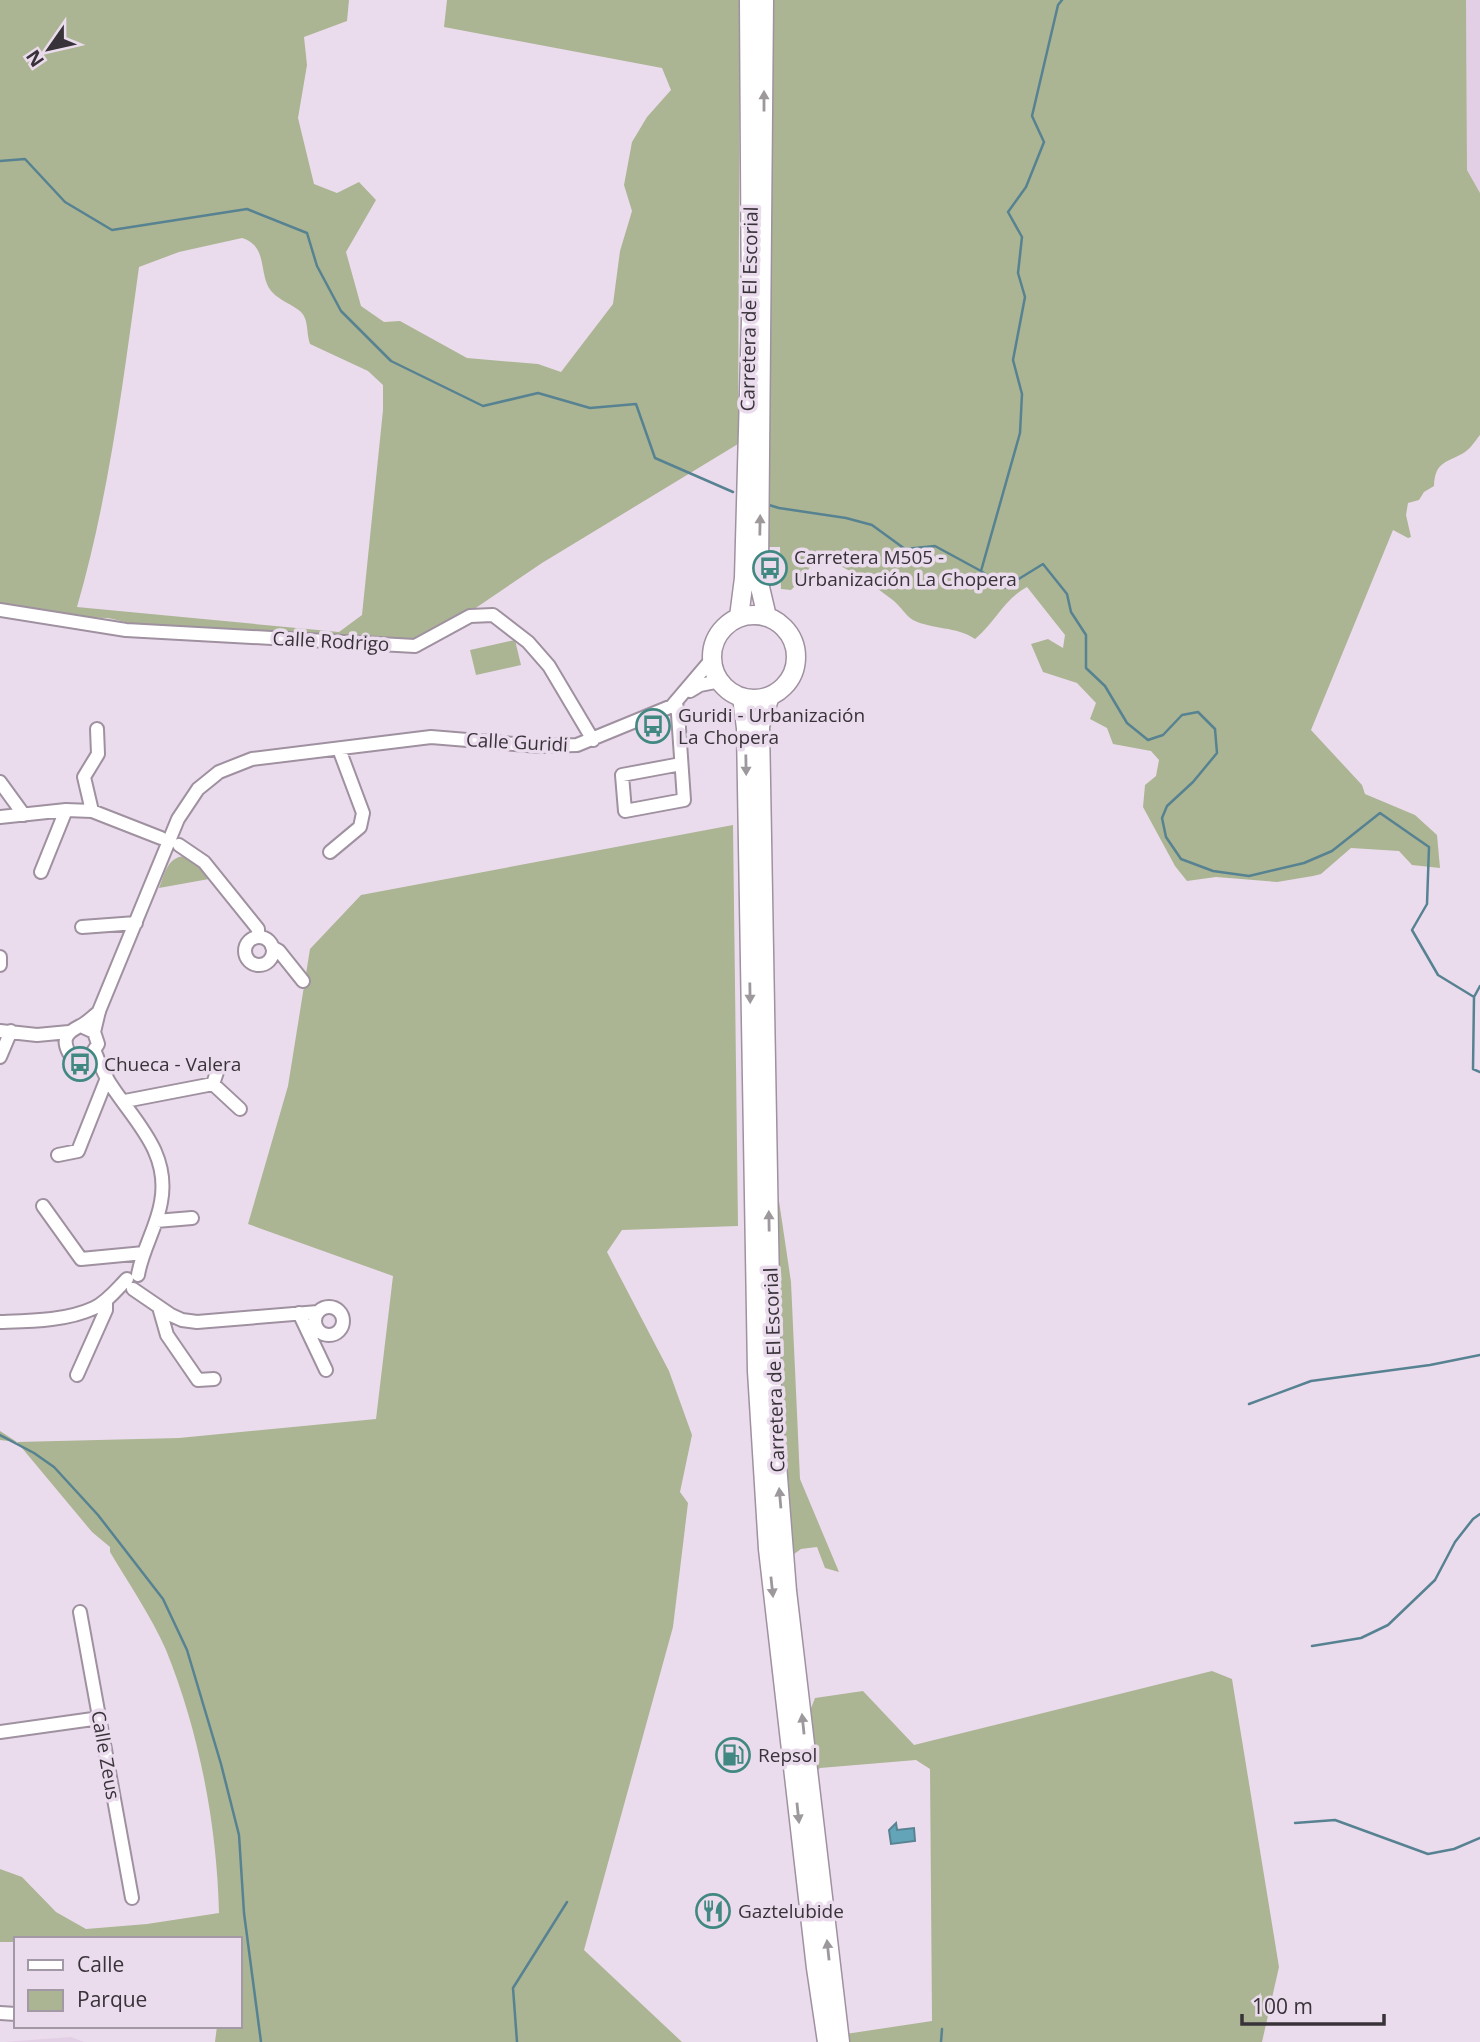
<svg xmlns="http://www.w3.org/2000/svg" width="1480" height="2042" viewBox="0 0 1480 2042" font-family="'Open Sans',sans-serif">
<rect width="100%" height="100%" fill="#ebdced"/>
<!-- built -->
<path fill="#e2cee5" d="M1466 0H1480V193L1467 170Z
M71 2037 84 2042H4Z"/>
<!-- green -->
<path fill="#abb593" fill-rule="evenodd" d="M0 0H349L347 21 304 37 307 65 298 118 314 184 337 193 359 182 376 200 346 252 361 306 384 322 400 321 467 358 538 364 561 372 613 304 620 251 632 211 624 185 632 142 647 117 671 90 662 68 444 27 447 0H740L738 444 542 563 455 622 416 643 280 635 189 627 152 628 108 618 65 617 0 605ZM242 238C265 245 260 266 267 284 272 298 291 303 301 312 309 320 306 333 310 344L368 371 383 385V410L362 615 339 632 77 607C109 496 123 382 139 267L179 252Z
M765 0H1466L1467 170 1480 193V435C1475 441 1471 448 1465 452 1448 463 1435 460 1434 486L1424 492 1419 500 1408 503 1406 515 1411 537 1408 538 1393 530 1311 730 1362 785 1365 794 1415 815 1437 835 1440 868 1412 865 1399 851 1351 848 1321 874 1313 876 1277 882 1216 877 1187 881 1175 866 1143 807 1145 785 1156 776 1159 760 1151 751 1113 744 1107 728 1090 719 1096 703 1077 683 1043 672 1031 644 1048 639 1063 648 1065 635 1027 587C1003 600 996 622 975 639 956 626 933 630 913 620 906 616 901 607 894 601 871 583 848 568 821 557 808 566 803 580 791 590L781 589 780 547H759Z
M515 640 521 665 476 675 470 650Z
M733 825 738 1226 622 1230 607 1252 669 1371 692 1435 680 1492 688 1503 673 1627 584 1950 682 2042H215L217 2026H240V1939H16V1942H0V1869L22 1877 56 1912 86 1929 147 1924 219 1913C217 1825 199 1731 166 1650 151 1616 129 1584 110 1552V1547L92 1532 17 1442 0 1440V1431L17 1442 179 1438 376 1419 393 1276 248 1224 288 1086 310 949 361 895Z
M184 856 193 860 209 879 159 888C165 873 167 858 184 856Z
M779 1201 791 1282 800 1479 839 1572 825 1568 817 1547 801 1549 794 1554 772 1401 769 1203Z
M1212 1671 1232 1679 1279 1967 1262 2042H840L839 2035 932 2021 930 1769 916 1760 820 1768 809 1778 808 1716 815 1698 863 1691 914 1745Z"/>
<!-- water -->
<path fill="#64a4b8" stroke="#578292" stroke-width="2" d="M896 1823 897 1830 914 1828 915 1841 891 1844 889 1830Z"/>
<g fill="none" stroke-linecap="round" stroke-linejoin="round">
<!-- stream -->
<path stroke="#578292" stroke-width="2.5" d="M0 161 25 159 65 202 112 230 247 209 307 233 317 266 341 311 391 361 483 406 538 393 590 408 636 404 655 458 733 492
M769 505 779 508 846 518 872 525 905 549 935 546 981 571 1004 588 1043 564 1067 594 1071 612 1086 635V668L1105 686 1127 723 1148 740 1163 735 1182 715 1198 712 1215 729 1217 753 1193 782 1167 806 1162 818 1166 837 1181 859 1213 871 1249 876 1304 863 1332 851 1380 813 1429 847 1427 904 1412 930 1438 975 1474 997 1473 1069 1480 1072
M981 571 1020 433 1022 394 1013 360 1025 297 1018 273 1022 237 1008 212 1026 187 1044 142 1032 116 1058 5 1062 0
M1474 997 1480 986
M1249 1404 1311 1381 1430 1365 1480 1355
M0 1435 34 1453 54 1467 98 1515 163 1599 187 1650 221 1764 239 1835 244 1913 261 2042
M1312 1646 1361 1638 1388 1625 1435 1580 1455 1542 1473 1519 1480 1514
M1295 1823 1335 1820 1428 1854 1454 1849 1480 1838
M517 2042 513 1988 567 1902
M941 2042 942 2029"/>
<!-- minor casing -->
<g stroke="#9f91a0" stroke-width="16">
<path id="minor" d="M0 610 126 630 415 646 470 616 493 615 528 642 549 666 593 740
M690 691 700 685 720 681
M676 703 678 714 684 800 625 811 622 775 681 764
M0 782 24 815
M92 811 84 777 98 754 97 729
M0 817 66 810 92 811 161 838
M179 845 204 862 258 929V937
M330 852 360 827 363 813 339 749
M41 872 66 810
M82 927 136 923
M245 951a14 14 0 1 1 28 0a14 14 0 1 1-28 0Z
M272 947 279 951 303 981
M0 957V965
M81 1026 94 1032 98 1044 91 1055 82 1059 69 1053C61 1038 68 1032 80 1026 87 1023 93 1016 99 1012
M0 1031 37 1035 69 1032
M94 1032 99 1011 178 819 198 789 219 772 252 759 431 737 539 746 577 745 672 706 712 659
M95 1052C98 1060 102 1069 106 1077 130 1118 171 1149 161 1202 157 1227 142 1250 138 1275
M0 1057 11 1031
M213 1084 219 1066
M125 1101 213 1084 240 1109
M58 1155 78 1151 107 1078
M43 1206 81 1259 144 1253
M156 1221 192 1218
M133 1289 171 1315 182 1320 197 1322 318 1312
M159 1307 167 1335 198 1380 214 1379
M315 1321a14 14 0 1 1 28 0a14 14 0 1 1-28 0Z
M299 1313 326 1370
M0 1322C30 1321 66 1321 94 1308 107 1302 117 1289 127 1279
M77 1375 106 1310V1300
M80 1612 132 1898
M0 1732 100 1718
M0 2013 16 2014"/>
</g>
<!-- highway casing -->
<g stroke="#9f91a0" stroke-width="21">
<path id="highway" d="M764 0 759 567V583L767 617
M712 657a42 42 0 1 1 84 0a42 42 0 1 1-84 0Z
M739 617 744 578 751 320 749 0
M770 696 760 726 772 1401 787 1591 840 2042
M742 697 746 728 757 1371 768 1549 816 1968 827 2042"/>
</g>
<!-- minor -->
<use href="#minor" stroke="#fff" stroke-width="12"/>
<!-- highway -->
<use href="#highway" stroke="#fff" stroke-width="18"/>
</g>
<!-- one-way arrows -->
<defs><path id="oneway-solid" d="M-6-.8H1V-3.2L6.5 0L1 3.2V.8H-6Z" transform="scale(1.75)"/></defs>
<g fill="#9c989c">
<use href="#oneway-solid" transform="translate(764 101) rotate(-90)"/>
<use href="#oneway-solid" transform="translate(760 525) rotate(-89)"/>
<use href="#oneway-solid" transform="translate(746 765) rotate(89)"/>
<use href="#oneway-solid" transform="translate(750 993) rotate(89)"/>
<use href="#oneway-solid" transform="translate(769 1221) rotate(-91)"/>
<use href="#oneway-solid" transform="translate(780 1498) rotate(-95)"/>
<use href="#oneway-solid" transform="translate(772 1587) rotate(84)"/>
<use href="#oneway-solid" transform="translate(803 1724) rotate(-96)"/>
<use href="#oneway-solid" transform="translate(798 1813) rotate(84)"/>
<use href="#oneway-solid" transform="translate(828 1950) rotate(-96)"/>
</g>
<!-- icons -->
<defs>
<g id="bus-ring" transform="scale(1.75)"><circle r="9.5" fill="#ebdced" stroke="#418882" stroke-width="1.5"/><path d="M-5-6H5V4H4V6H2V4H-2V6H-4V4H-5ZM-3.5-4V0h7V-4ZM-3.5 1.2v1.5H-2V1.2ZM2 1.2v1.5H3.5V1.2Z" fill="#418882"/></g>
<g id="fuel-ring" transform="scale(1.75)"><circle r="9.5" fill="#ebdced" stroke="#418882" stroke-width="1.5"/><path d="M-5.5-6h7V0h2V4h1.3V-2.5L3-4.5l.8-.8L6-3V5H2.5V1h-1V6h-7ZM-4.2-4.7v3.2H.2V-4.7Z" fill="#418882"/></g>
<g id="restaurant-ring" transform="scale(1.75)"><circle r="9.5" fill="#ebdced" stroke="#418882" stroke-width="1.5"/><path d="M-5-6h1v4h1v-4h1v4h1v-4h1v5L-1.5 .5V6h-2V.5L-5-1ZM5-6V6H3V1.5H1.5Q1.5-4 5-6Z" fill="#418882"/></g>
</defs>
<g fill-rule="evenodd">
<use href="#bus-ring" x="770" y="568"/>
<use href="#bus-ring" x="653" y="726"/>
<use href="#bus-ring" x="80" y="1064"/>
<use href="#fuel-ring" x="733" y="1755"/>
<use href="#restaurant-ring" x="713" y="1911"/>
</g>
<g text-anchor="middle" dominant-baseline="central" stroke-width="7" stroke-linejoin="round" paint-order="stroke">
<!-- street labels -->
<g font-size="19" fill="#383239" stroke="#ebdced">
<text transform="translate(749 309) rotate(-89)">Carretera de El Escorial</text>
<text transform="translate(331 641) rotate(3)">Calle Rodrigo</text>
<text transform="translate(517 742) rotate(3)">Calle Guridi</text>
<text transform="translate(774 1370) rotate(-92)">Carretera de El Escorial</text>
<text transform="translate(106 1755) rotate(80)">Calle Zeus</text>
</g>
<!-- poi labels -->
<g font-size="19" fill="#383239" stroke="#ebdced" text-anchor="start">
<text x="794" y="557">Carretera M505 -<tspan x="794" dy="22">Urbanización La Chopera</tspan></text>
<text x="678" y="715">Guridi - Urbanización<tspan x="678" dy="22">La Chopera</tspan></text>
<text x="104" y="1064">Chueca - Valera</text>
<text x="758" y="1755">Repsol</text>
<text x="738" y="1911">Gaztelubide</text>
</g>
</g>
<!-- legend -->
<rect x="14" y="1937" width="228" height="91" fill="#ebdced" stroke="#a398a5" stroke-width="2"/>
<rect x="28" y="1960" width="35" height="10" fill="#ffffff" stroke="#a398a5" stroke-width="2"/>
<text x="77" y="1972" font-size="21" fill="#383239">Calle</text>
<rect x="28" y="1990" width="35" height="21" fill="#abb593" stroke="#a398a5" stroke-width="2"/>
<text x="77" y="2007" font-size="21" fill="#383239">Parque</text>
<!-- north arrow -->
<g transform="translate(49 49) rotate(236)" stroke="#ebdced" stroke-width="5" paint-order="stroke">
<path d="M0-5L12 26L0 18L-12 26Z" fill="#383239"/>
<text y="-10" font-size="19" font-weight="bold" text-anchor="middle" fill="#383239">N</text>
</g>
<!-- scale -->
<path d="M1242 2014v10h142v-10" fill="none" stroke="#383239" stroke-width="3.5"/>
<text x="1252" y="2014" font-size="21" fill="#383239" stroke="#ebdced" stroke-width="5" paint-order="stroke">100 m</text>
</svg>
